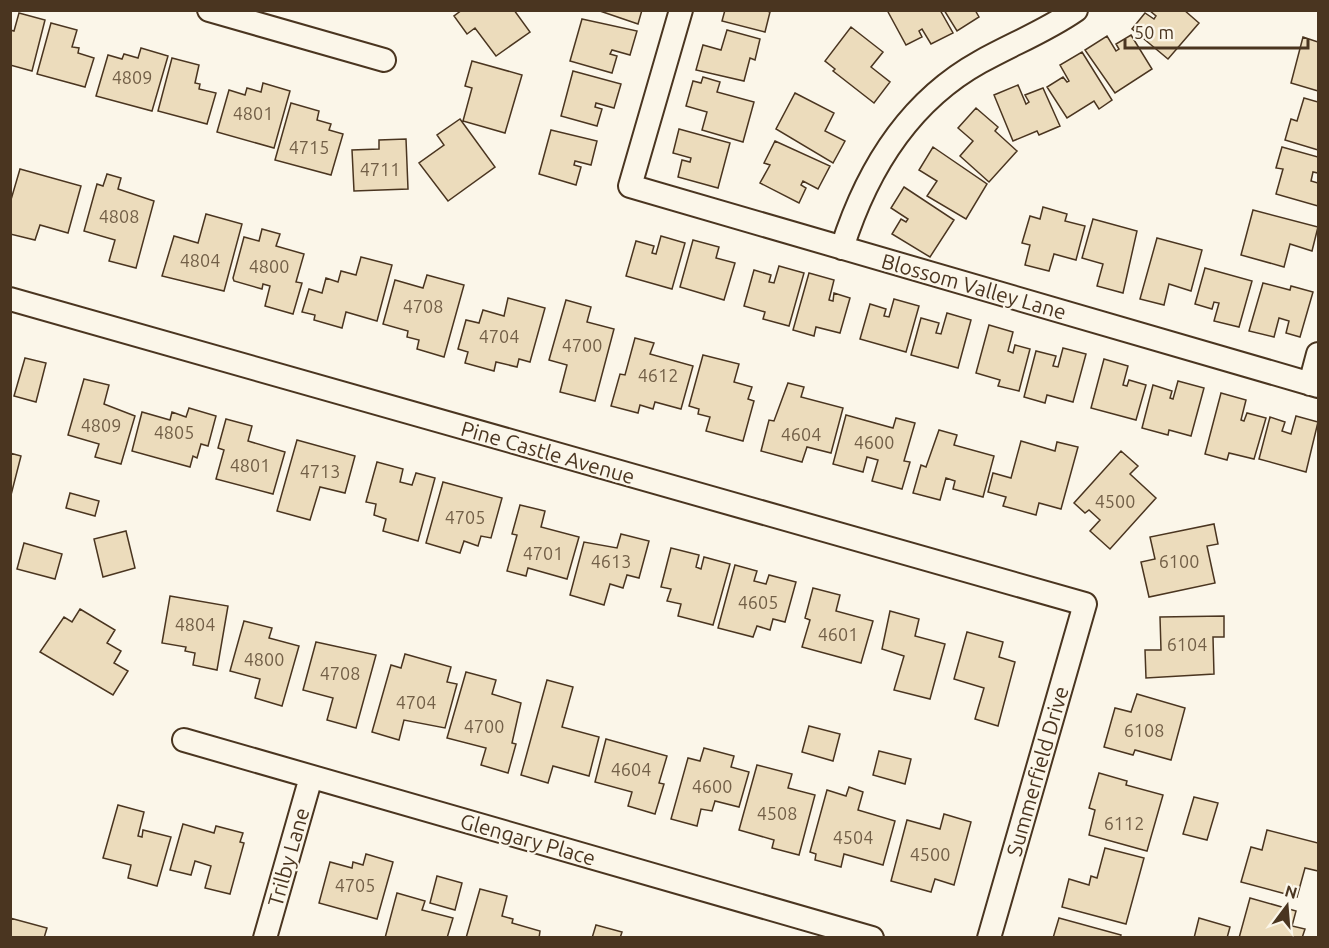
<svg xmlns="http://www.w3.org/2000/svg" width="1329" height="948" viewBox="0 0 1329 948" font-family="Ubuntu,sans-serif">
<rect width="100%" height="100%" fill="#fbf6e9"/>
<!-- building -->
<path fill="#ecdcbc" stroke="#4a3520" stroke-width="1.5" d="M462 10H514L530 32 496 56 475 28 467 34 454 16Z
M597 10H642L638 24Z
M725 10H764L770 12 765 32 722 21Z
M887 10H940L953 33 931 44 922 29 919 31 922 37 906 45Z
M944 10H975L979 17 957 31Z
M1149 10H1184L1199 23 1168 59 1132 29 1145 13 1154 19 1156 16Z
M19 13 45 20 32 71 10 65V30L14 31Z
M582 19 637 31 630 55 612 50 610 54 617 56 612 73 570 61Z
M51 23 77 30 72 47 79 48 78 53 94 58 85 87 37 74Z
M851 27 883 52 871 67 890 82 874 103 833 71 835 69 825 61Z
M727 30 760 39 755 60 750 58 744 81 696 70 703 45 721 50Z
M1131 35 1152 69 1115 93 1085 50 1107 36 1116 51 1119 49 1116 44Z
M1303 37 1318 42V91L1291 83Z
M141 48 168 56 152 111 96 96 108 55 122 59 124 54 138 58Z
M1082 52 1112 100 1099 109 1094 101 1067 118 1047 87 1063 77 1067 82 1069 81 1060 65Z
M172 58 199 65 195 83 200 84 199 89 216 93 207 124 158 111Z
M472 61 522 75 505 133 463 121 472 88 465 86Z
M573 71 621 84 614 108 596 103 595 107 602 109 597 126 561 116Z
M703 77 720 82 717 92 754 102 743 142 702 130 707 112 686 106 693 81 701 83Z
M263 83 290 91 274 148 217 132 229 90 245 95 247 88 261 92Z
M1018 85 1026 104 1029 102 1025 95 1043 88 1060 126 1039 135 1037 131 1013 141 994 95Z
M795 93 834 113 825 131 845 141 833 163 776 129Z
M1304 98 1318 102V150L1285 140 1291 119 1297 121Z
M291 103 319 111 317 120 331 124 329 130 343 134 331 175 275 160Z
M976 108 998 127 995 131 1017 151 989 182 960 156 973 141 958 128Z
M460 119 495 167 448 201 419 163 444 145 437 135Z
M679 129 730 143 718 188 678 177 682 160 690 162 691 158 673 153Z
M551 130 597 141 591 165 575 161 574 165 581 167 576 185 539 174Z
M406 139 408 189 354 191 352 150 379 149V140Z
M775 141 830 166 818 189 803 181 801 185 806 188 799 203 760 183 770 165 764 163Z
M933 147 987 184 966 219 927 196 937 181 919 170Z
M1282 147 1318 157V173L1313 172 1311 181 1318 183V206L1276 194 1283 169 1276 168Z
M20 169 81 186 68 233 40 225 35 240 10 234V203Z
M107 174 121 178 118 189 154 201 136 268 109 261 115 240 84 231 97 184 103 186Z
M904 187 954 220 930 257 892 234 901 219 906 222 908 219 891 208Z
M1043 207 1067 214 1065 221 1085 226 1076 260 1054 254 1049 271 1025 265 1030 245 1022 243 1030 216 1040 219Z
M1253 210 1318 227 1312 251 1290 244 1284 267 1241 255Z
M206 214 242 224 224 291 162 276 174 236 198 243Z
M1093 219 1137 231 1123 293 1097 286 1103 264 1082 258Z
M262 229 280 234 276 246 304 254 296 282 302 283 293 314 265 306 270 286 263 284 262 289 234 281 233 278 244 237 259 241Z
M661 236 685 243 672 289 626 276 636 241 654 246 652 253 656 254Z
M1157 238 1202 250 1191 291 1169 284 1164 305 1140 299Z
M693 240 719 247 716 258 735 263 724 300 680 287Z
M361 257 392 265 377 321 346 312 342 328 314 320 315 315 302 312 309 289 322 293 326 278 338 282 341 271 356 275Z
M779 266 804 273 789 326 763 319 765 312 744 306 754 270 771 275 769 282 774 283Z
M1205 268 1252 281 1239 327 1214 321 1219 303 1214 302 1212 309 1195 304Z
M809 273 834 280 829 300 833 301 834 293 850 298 840 333 816 327 814 336 793 330Z
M427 275 464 285 444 357 417 349 419 340 407 337 408 331 383 324 395 280 423 288Z
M1263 283 1290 290 1291 286 1313 292 1300 337 1286 333 1289 321 1279 318 1274 337 1249 331Z
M508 298 545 308 530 362 519 359 517 367 496 362 494 371 465 363 468 352 458 349 466 320 479 323 483 310 504 316Z
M894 299 919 306 906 352 860 339 870 304 886 309 884 316 889 317Z
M566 300 591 307 587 322 614 329 595 401 560 392 567 365 549 360Z
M947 313 971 320 958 368 911 355 921 318 939 323 936 333 941 334Z
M989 325 1013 332 1008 351 1013 353 1015 345 1030 349 1019 391 998 386 1000 380 976 373Z
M635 338 654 343 650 354 693 366 681 409 655 402 653 409 640 405 638 413 611 406 620 374 625 375Z
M1063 348 1086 354 1073 402 1047 395 1045 403 1024 397 1036 351 1056 356 1053 366 1058 367Z
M703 355 739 364 734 382 752 387 748 399 754 401 743 441 706 431 710 417 698 414 699 409 689 406Z
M25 358 46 363 36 402 14 396Z
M1104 359 1128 366 1123 385 1127 386 1129 380 1146 385 1136 420 1091 408Z
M84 379 109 385 104 404 135 416 121 464 95 457 99 444 68 435Z
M1178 381 1204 388 1191 436 1169 430 1168 435 1142 428 1153 385 1172 391 1170 398 1173 399Z
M788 383 804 387 801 397 843 408 831 453 807 447 802 462 761 451 769 420 774 421Z
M1221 393 1246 400 1241 420 1244 421 1247 413 1266 418 1254 459 1229 453 1227 460 1205 454Z
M189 408 216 416 208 446 201 444 197 458 193 456 190 467 132 451 142 412 170 420 172 412 186 417Z
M846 415 893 428 896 418 915 423 904 461 910 462 902 489 872 481 878 460 867 457 863 472 833 464Z
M1296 416 1318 422 1306 472 1259 459 1270 417 1285 422 1282 431 1291 434Z
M226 419 252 426 248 441 285 452 273 494 216 479 224 450 218 448Z
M939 430 957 435 954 445 994 456 983 497 953 489 955 481 946 478 940 500 913 493 921 465 926 467Z
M297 440 355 456 345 493 320 487 310 520 277 511Z
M1021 441 1055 451 1057 442 1078 447 1061 509 1039 503 1036 515 1003 506 1006 497 988 492 993 473 1011 478Z
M1121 451 1138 466 1130 474 1156 498 1110 549 1090 531 1100 520 1089 510 1085 513 1074 503Z
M10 453 21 456 11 495H10Z
M377 462 403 469 400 482 412 485 416 473 435 478 418 541 383 531 386 519 374 515 376 504 366 502Z
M443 482 502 498 491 538 481 536 478 546 464 541 460 553 426 543Z
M70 493 99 501 95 516 66 508Z
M520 505 545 511 541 527 579 537 567 579 528 568 526 576 507 571 517 535 512 534Z
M1214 524 1218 544 1207 546 1215 583 1149 597 1141 562 1155 559 1150 537Z
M126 531 135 568 103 577 94 539Z
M621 534 649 541 639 578 627 575 623 588 610 584 604 605 570 595 584 542 617 548Z
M24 543 62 554 55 579 17 569Z
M671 548 699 555 696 567 701 569 704 557 730 564 713 625 678 616 681 604 667 601 671 589 661 587Z
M735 565 757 571 754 581 766 584 769 575 796 582 785 622 773 619 770 630 757 626 753 637 718 628Z
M813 588 840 595 836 611 873 621 861 663 802 647 810 620 805 618Z
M170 596 228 606 217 670 193 665 195 653 185 651 186 647 162 643Z
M80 609 115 630 107 643 121 651 114 663 128 671 113 695 40 652 64 617 72 622Z
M890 611 919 619 915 636 945 644 930 699 894 690 904 656 882 649Z
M1224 616V637H1213L1214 674 1146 678 1145 650H1161L1160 617Z
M244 621 272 628 269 638 299 646 282 706 255 698 260 679 230 671Z
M967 632 1003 642 999 657 1015 662 998 726 975 719 984 688 954 679Z
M316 642 376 655 356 728 327 720 333 698 303 690Z
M405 654 451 667 447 682 457 684 445 728 404 720 399 740 372 732 391 665 401 668Z
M466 672 496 680 492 694 521 703 512 743 516 744 508 773 481 765 486 748 447 738Z
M547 680 573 687 562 727 599 737 589 776 553 766 548 783 521 775Z
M1137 694 1185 708 1171 760 1135 750 1133 755 1104 747 1115 708 1131 712Z
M809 726 840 734 833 761 802 752Z
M606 739 667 756 659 783 664 784 655 814 628 806 632 792 595 782Z
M704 748 734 756 731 767 749 772 739 807 715 801 712 811 701 809 697 826 671 819 688 758 700 761Z
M879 751 911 759 905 784 873 775Z
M757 765 792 774 788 788 815 795 799 855 772 848 774 840 739 830Z
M1099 773 1127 781 1126 785 1163 795 1147 851 1089 835 1095 810 1089 808Z
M849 787 863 792 858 810 895 821 883 865 844 854 841 867 815 860 816 854 810 852 827 790 846 796Z
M1194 797 1218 803 1207 840 1183 834Z
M118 805 144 812 138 836 142 837 143 830 171 837 157 886 128 878 131 865 103 858Z
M944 814 971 822 954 885 935 879 931 892 891 881 907 820 940 829Z
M183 824 214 833 216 826 243 833 240 842 244 843 230 894 205 888 211 866 195 861 191 875 170 870Z
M1267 830 1318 843V871L1305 868 1297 897 1241 882 1251 847 1262 850Z
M1105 848 1144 858 1126 924 1062 907 1069 879 1089 885 1091 876 1097 878Z
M366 854 393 862 377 919 319 903 330 862 352 868 353 862 363 865Z
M437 876 462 883 455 910 430 903Z
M480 889 507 896 502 916 513 919 512 923 540 931 539 938H466Z
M397 893 425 901 422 910 453 918 447 938H385Z
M1250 898 1296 911 1292 926 1305 929 1302 938H1239Z
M10 918 47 928 44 938H10Z
M1059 918 1121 935 1120 938H1053Z
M1199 918 1230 927 1227 938H1194Z
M596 925 622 932 620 938H592Z"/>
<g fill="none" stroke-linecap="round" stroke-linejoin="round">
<!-- street casing -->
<g stroke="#4a3520" stroke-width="26">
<path id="street" d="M209 10 384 60
M681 10 630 186 1318 386
M842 248C866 172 908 102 980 62 1012 44 1046 31 1076 10
M10 299 1085 604 989 938
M1310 384 1318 354
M184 740 872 938
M265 938 311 777"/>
</g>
<!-- street -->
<use href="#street" stroke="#fbf6e9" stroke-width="22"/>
</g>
<g text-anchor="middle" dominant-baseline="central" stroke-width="4.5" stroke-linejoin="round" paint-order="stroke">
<!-- number labels -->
<g font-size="18" fill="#725f47">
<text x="132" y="77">4809</text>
<text x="253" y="113">4801</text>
<text x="309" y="147">4715</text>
<text x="380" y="169">4711</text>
<text x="119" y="216">4808</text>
<text x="200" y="260">4804</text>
<text x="269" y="266">4800</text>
<text x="423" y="306">4708</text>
<text x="499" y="336">4704</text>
<text x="582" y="345">4700</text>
<text x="658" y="375">4612</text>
<text x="101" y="425">4809</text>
<text x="174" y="432">4805</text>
<text x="801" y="434">4604</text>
<text x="874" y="442">4600</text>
<text x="250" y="465">4801</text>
<text x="320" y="471">4713</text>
<text x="1115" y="501">4500</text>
<text x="465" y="517">4705</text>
<text x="543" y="553">4701</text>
<text x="611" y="561">4613</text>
<text x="1179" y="561">6100</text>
<text x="758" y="602">4605</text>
<text x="195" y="624">4804</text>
<text x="838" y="634">4601</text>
<text x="1187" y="644">6104</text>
<text x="264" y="659">4800</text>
<text x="340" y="673">4708</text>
<text x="416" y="702">4704</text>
<text x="484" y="726">4700</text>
<text x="1144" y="730">6108</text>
<text x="631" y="769">4604</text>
<text x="712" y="786">4600</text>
<text x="777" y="813">4508</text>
<text x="1124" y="823">6112</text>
<text x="853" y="837">4504</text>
<text x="930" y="854">4500</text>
<text x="355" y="885">4705</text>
</g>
<!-- street labels -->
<g font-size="21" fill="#4a3520" stroke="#fbf6e9">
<text transform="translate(974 286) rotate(16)">Blossom Valley Lane</text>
<text transform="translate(548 452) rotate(16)">Pine Castle Avenue</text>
<text transform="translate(1037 771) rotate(-74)">Summerfield Drive</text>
<text transform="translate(528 839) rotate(16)">Glengary Place</text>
<text transform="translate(288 857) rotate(-74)">Trilby Lane</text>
</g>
</g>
<!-- border -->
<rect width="1329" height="948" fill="none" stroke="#4a3520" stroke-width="24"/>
<!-- north arrow -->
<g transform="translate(1287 906) rotate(16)" stroke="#fbf6e9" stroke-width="4.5" paint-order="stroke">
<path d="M0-4.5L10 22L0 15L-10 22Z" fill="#4a3520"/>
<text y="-9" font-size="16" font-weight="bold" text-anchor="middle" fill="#4a3520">N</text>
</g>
<!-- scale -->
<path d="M1125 39v9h183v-9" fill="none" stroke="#4a3520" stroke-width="3"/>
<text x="1134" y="39" font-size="18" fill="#4a3520" stroke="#fbf6e9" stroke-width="4.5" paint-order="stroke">50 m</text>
</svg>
